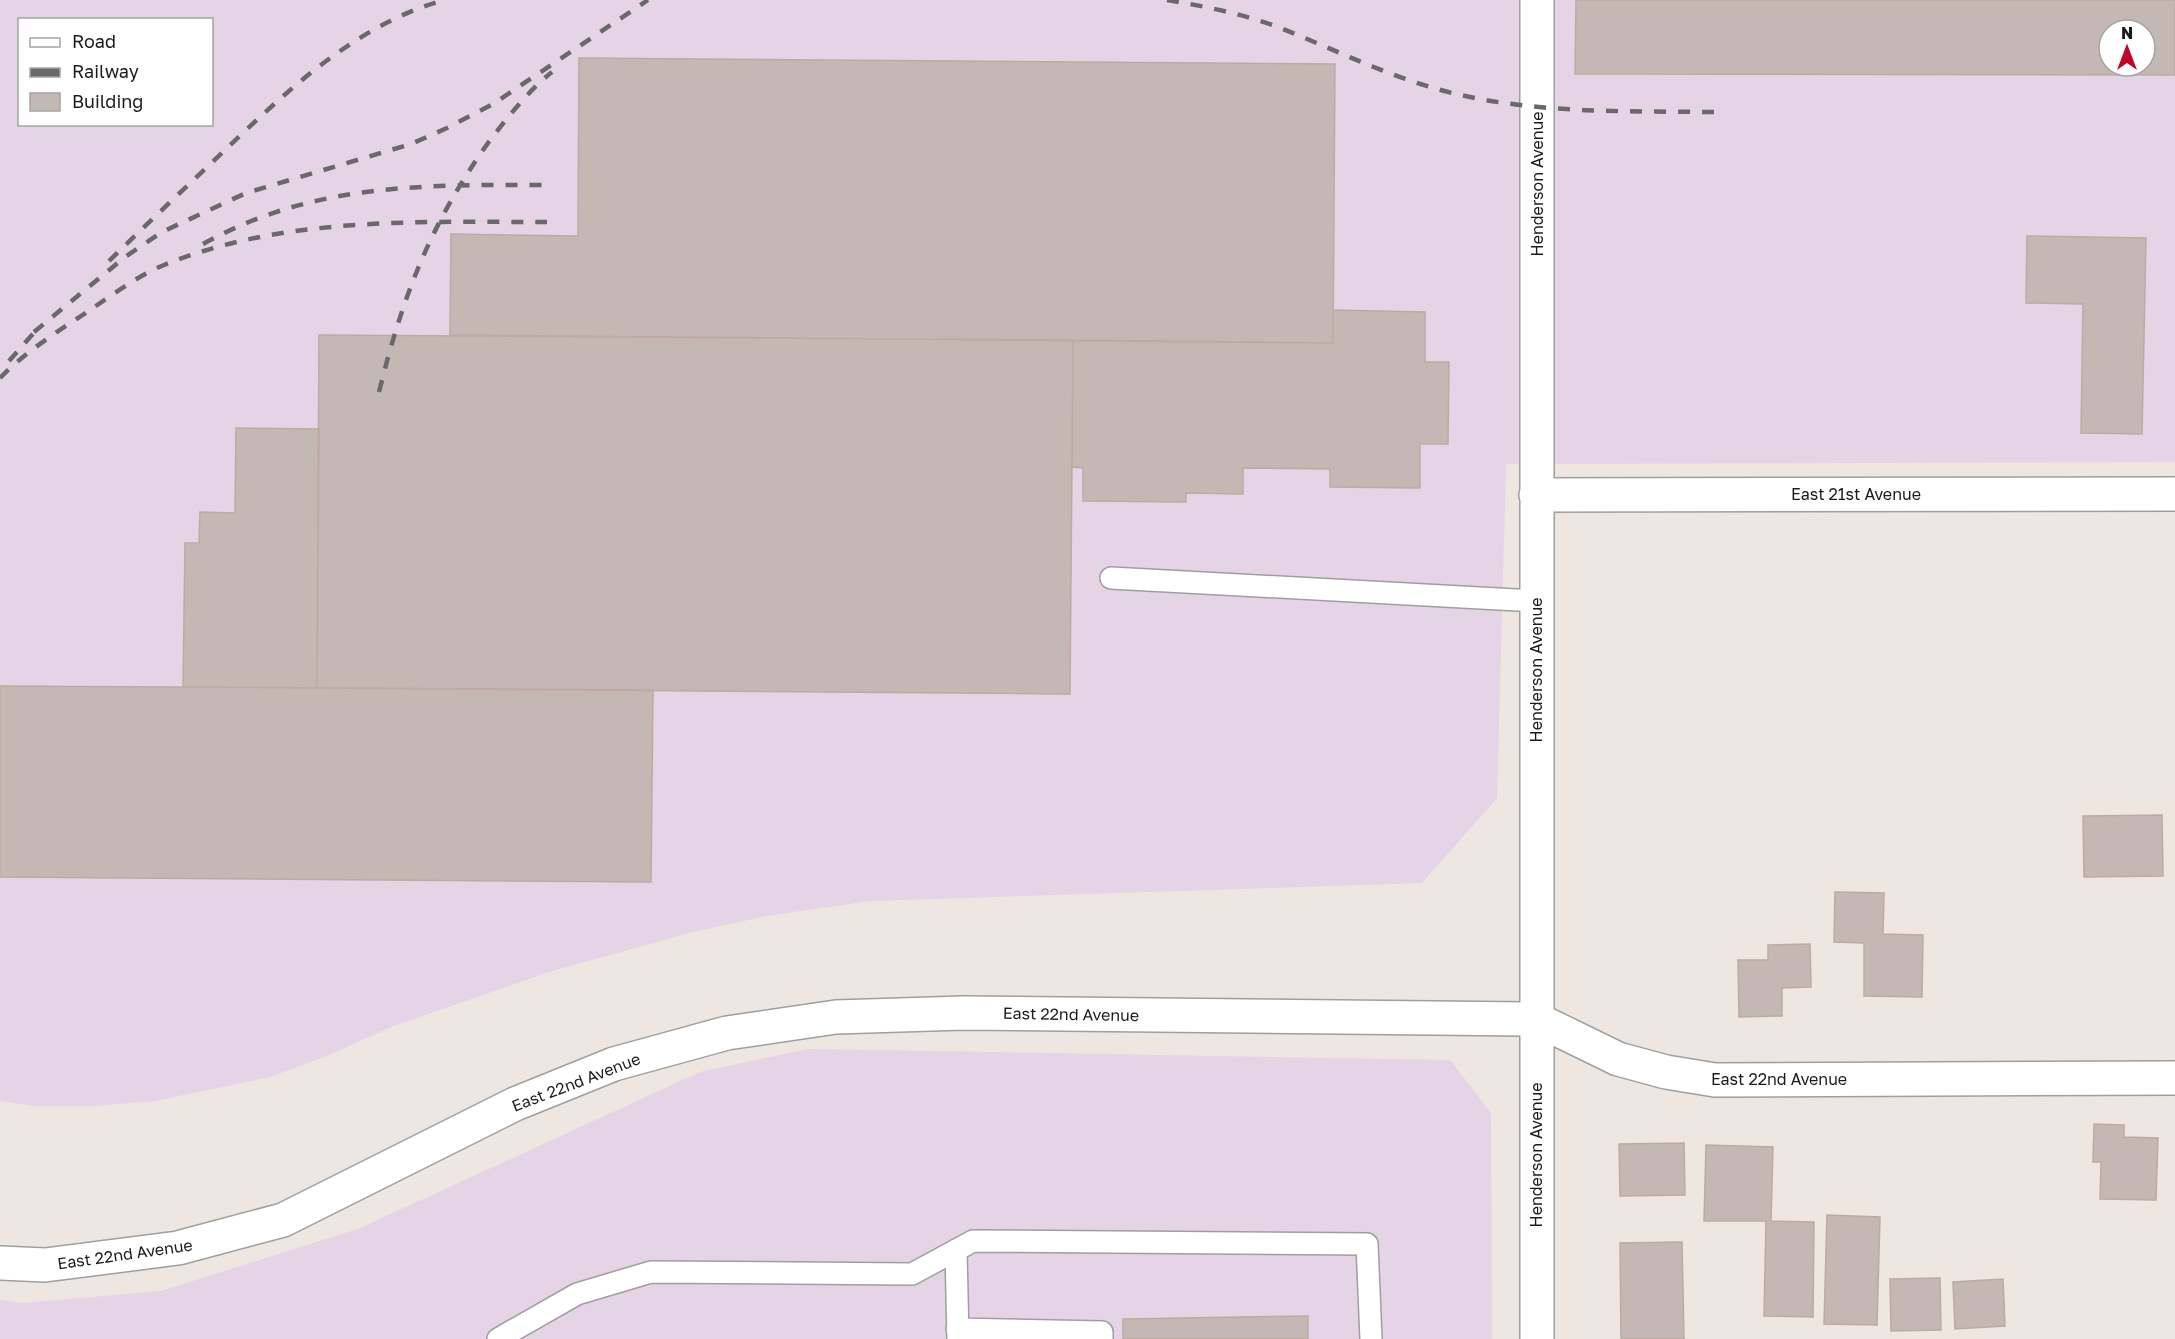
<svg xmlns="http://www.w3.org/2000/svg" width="2175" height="1339" viewBox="0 0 2175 1339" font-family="'Golos Text',sans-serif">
<rect width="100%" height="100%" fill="#ede6e1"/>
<!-- industrial -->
<path fill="#e5d3e6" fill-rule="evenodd" d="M0 0H2175V462L1506 464 1497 798 1422 883 870 901 766 916 693 932 552 971 391 1027 329 1055 270 1077 155 1101 94 1106H36L0 1101ZM20 20H212V124H20ZM2109 30H2145V66H2109Z
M808 1049 1450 1060 1491 1113 1492 1339H0V1300L23 1303 161 1291 358 1229 700 1072Z"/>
<!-- building -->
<path fill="#c4b8b4" stroke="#beaaa3" stroke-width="1.5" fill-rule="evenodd" d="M1576 0H2175V75L1575 74ZM2109 30H2145V66H2109Z
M579 58 1335 64 1333 343 450 335 451 234 578 236Z
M2027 236 2146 238 2142 434 2081 433 2083 304 2026 303Z
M1333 310 1425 312V362H1449L1448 444H1420V488L1330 487V469L1243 468V494L1186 493V502L1083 501V468L1072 467 1073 340 1333 343Z
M319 335 1073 340 1070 694 317 688Z
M236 428 319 429 317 688 183 687 185 543H199L200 512 235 513Z
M0 686 653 690 651 882 0 877Z
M2162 815 2163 876 2084 877 2083 816Z
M1835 892 1884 893 1883 934 1923 935 1922 997 1864 996V943L1834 942Z
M1810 944 1811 987 1782 988V1016L1739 1017 1738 960H1768V945Z
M2094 1124 2124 1125V1137L2158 1138 2156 1200 2100 1199 2101 1162H2093Z
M1684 1143 1685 1195 1620 1196 1619 1144Z
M1706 1145 1773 1147 1771 1221 1814 1222 1813 1317 1764 1316 1766 1221H1704Z
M1827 1215 1880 1217 1877 1325 1824 1324Z
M1682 1242 1684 1339H1621L1620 1243Z
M1940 1278 1941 1330 1891 1331 1890 1279Z
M2003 1279 2005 1326 1955 1329 1953 1282Z
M1308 1316V1339H1123V1319Z"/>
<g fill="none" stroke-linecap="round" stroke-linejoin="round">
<!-- lane casing -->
<g stroke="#9f9f9f" stroke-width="24">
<path id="lane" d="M1111 578 1536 601
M956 1250 958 1339
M957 1329 1102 1332V1339
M498 1339 577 1294 651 1272 912 1274 973 1241 1367 1244 1371 1339"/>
</g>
<!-- street casing -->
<g stroke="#9f9f9f" stroke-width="36">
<path id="street" d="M1537 0V1339
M1536 495 2175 494
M0 1263 45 1265 178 1248 283 1220 515 1104 614 1064 727 1033 836 1017 963 1013 1536 1019 1618 1059 1666 1072 1715 1080 2175 1078"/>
</g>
<!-- lane -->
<use href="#lane" stroke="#fff" stroke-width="21"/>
<!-- street -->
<use href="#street" stroke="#fff" stroke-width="33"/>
<!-- rail -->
<path stroke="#696969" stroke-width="4.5" stroke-dasharray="12 12" stroke-linecap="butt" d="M1167 0C1204 6 1243 14 1278 27 1336 50 1391 78 1452 93 1538 114 1628 111 1715 112
M203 244C315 182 425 185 548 185
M109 261C147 224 186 187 224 151 289 89 356 25 444 0
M34 332 125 257 162 232 246 193 411 144 447 128 493 104 648 0
M9 361 39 327
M0 378C25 352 57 332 87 312 111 296 137 276 164 265 285 216 419 222 547 222
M379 392C403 295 430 225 488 143 507 118 528 91 552 72"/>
</g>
<g text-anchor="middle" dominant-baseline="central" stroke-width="4.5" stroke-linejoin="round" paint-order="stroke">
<!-- street labels -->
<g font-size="16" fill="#1b1b1b" stroke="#fff">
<text transform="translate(1537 184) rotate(-90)">Henderson Avenue</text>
<text x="1856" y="494">East 21st Avenue</text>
<text transform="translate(1536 670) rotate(-90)">Henderson Avenue</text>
<text transform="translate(1071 1014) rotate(1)">East 22nd Avenue</text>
<text x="1779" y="1079">East 22nd Avenue</text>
<text transform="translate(576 1082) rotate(-21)">East 22nd Avenue</text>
<text transform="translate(1536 1155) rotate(-90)">Henderson Avenue</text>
<text transform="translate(125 1254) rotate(-8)">East 22nd Avenue</text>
</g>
</g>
<!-- legend -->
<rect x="18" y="18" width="195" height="108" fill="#ffffff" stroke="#a4a4a4" stroke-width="1.5"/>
<rect x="30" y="38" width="30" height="9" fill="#ffffff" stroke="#a4a4a4" stroke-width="1.5"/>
<text x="72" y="48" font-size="18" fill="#1b1b1b">Road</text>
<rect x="30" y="68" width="30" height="9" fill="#696969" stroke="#a4a4a4" stroke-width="1.5"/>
<text x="72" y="78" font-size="18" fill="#1b1b1b">Railway</text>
<rect x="30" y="93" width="30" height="18" fill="#c4b8b4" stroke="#a4a4a4" stroke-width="1.5"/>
<text x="72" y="108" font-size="18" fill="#1b1b1b">Building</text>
<!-- north arrow -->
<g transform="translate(2127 48)"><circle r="28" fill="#ffffff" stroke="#a4a4a4" stroke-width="1.5"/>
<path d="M0-4.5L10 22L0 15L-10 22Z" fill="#c2042a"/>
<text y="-9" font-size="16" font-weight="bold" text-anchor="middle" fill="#1b1b1b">N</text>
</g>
</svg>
